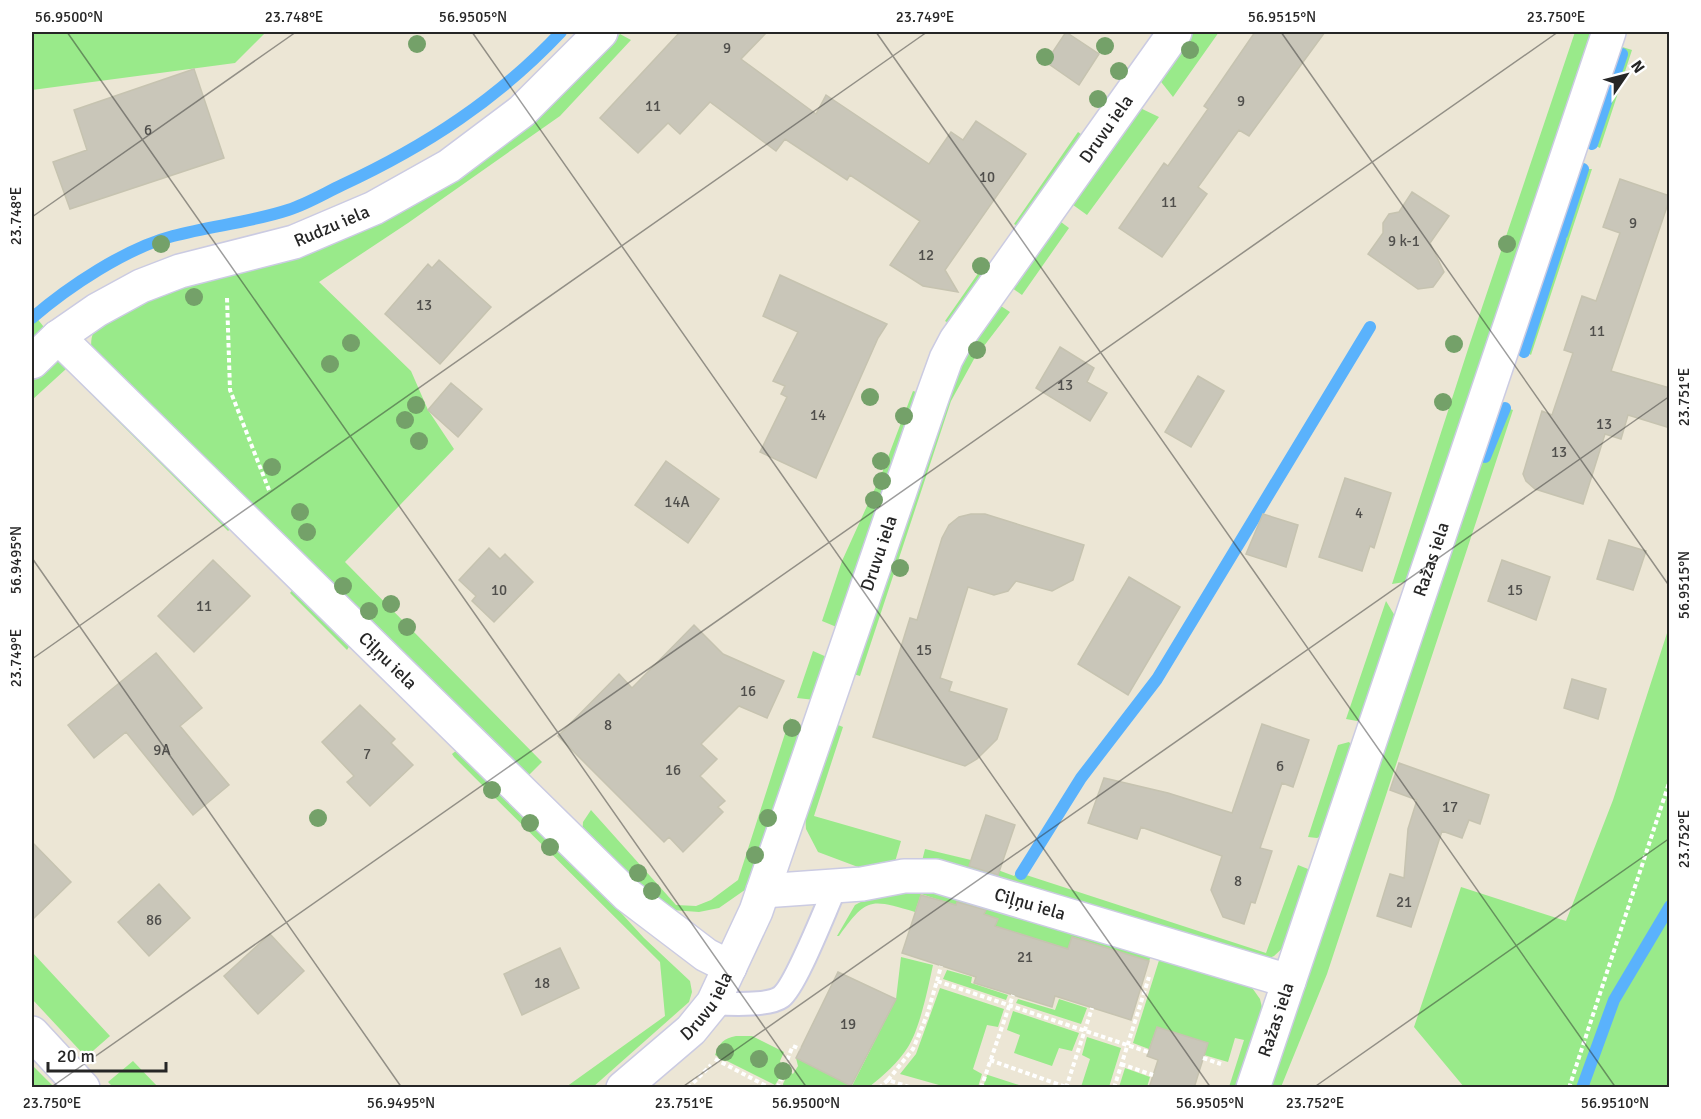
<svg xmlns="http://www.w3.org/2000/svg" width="1701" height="1119" viewBox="0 0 1701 1119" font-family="Signika,sans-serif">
<rect width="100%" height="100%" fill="#ece6d5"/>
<!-- green -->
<path fill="#99ea8a" d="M32 32H266L235 63 32 90Z
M1190 32H1219L1173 97 1158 78Z
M1575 32H1596L1411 581 1392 584 1470 343Z
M620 34 631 40 560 116 408 223 319 282 411 371 428 410 454 449 345 562 542 762 524 780 92 355C90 340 91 331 102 322L528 121Z
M1616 45 1632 50 1600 148 1592 144 1586 135Z
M1138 107 1159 117 1087 215 1069 202Z
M1078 132 1088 139 1022 229 1014 224Z
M1583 169H1592L1531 355 1516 345 1572 178Z
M1057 219 1069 228 1022 295 1008 285Z
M986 262 993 267 952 325 945 321Z
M995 302 1010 312 974 359 951 401 860 676 850 673 955 366Z
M32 312 47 331 32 346Z
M59 358 233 526 228 531 66 369 32 400V376Z
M913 391 920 393 839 628 822 621 842 561 882 473Z
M1497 405 1513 410 1327 974 1281 1087 1265 1088Z
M294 588 353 640 347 650 290 593Z
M1386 601 1398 621 1364 718 1357 721 1346 719Z
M1669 627V1087H1464L1414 1027 1461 887 1566 921 1613 800Z
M813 651 829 658 815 700 797 698Z
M790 718 805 730 749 887 719 908 699 912 672 910 630 884 582 836 583 822 591 810 676 905 696 906 711 900 738 880Z
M833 723 843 727 814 816 901 841 895 862 866 870 818 852 806 829 805 814Z
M1349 742 1354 748 1326 834 1317 838 1308 837 1338 745Z
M462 746 597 880 612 903 644 938 690 981 692 992 689 1002 593 1087H566L665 1016 660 962 454 757 452 754Z
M925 849 971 860 1014 876 1017 872 1266 953 1298 865 1308 869 1312 875 1287 944 1274 956 1261 962 922 861Z
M904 884 1153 952 1149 961 1073 937 1068 949 995 926 997 919 921 894 915 912C870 899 867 897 839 936H837L855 905 872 896Z
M32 952 110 1036 86 1057 32 999Z
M1161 954 1248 982 1260 999 1264 1016 1240 1087H1229L1244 1040 1235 1038 1228 1062 1204 1055 1207 1043 1157 1027 1149 1049 1133 1043Z
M901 957 933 965C928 988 920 1028 908 1047 898 1063 884 1075 869 1087L784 1088 783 1084 789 1071 793 1074 798 1066 796 1058 852 1086 896 999Z
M947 970 972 977 971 983 1008 995 1006 1000 943 979Z
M940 988 1004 1009 998 1027 987 1025 973 1069 982 1074 978 1087H946L900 1074 916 1054Z
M1018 999 1055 1010 1059 999 1087 1008 1081 1024 1016 1003Z
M1013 1011 1079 1033 1072 1051 1059 1048 1052 1066 1014 1053 1020 1035 1007 1030Z
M736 1036H752L784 1052 780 1061 784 1071 775 1085 715 1055C719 1043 724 1038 736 1036Z
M1087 1037 1121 1048 1109 1087H1081L1090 1059 1082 1055Z
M133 1061 158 1087H113L108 1082Z
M32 1065 54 1087H32Z
M1125 1068 1150 1077 1147 1087H1119Z
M987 1075H988L1025 1087H983Z"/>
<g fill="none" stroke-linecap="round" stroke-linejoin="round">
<!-- stream -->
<path stroke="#5ab2fc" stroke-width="12" d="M1592 144 1622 54
M1562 234 1583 169
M32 318C68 287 126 248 173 236 210 226 252 222 288 210 307 204 325 193 342 185 426 146 498 99 561 32
M1524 352 1560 240
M1485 457 1505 408
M1021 874 1081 778 1157 679 1370 327
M1582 1088 1614 1000 1670 906"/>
</g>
<!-- building -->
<path fill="#c9c6b9" stroke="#c6c3b0" stroke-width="1.5" d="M680 32H767L741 59 816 114 826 95 929 164 951 132 963 140 976 121 1026 154 945 270 958 292 923 286 890 265 920 221 850 175 847 180 785 139 776 151 710 102 680 134 668 123 638 153 600 118Z
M1066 32 1099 54 1079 85 1046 62Z
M1255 32H1325L1249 136 1239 130 1198 187 1207 194 1162 257 1119 228 1164 163 1168 166 1208 109 1204 106Z
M194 69 224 158 70 209 53 162 87 150 74 110Z
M1620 179 1670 196V198L1611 371 1670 388V428L1628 415 1621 439 1605 434 1583 504 1535 489 1526 481 1523 474 1542 411 1552 415 1573 353 1564 350 1582 296 1596 301 1620 233 1603 227Z
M1412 192 1449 216 1430 243 1444 272 1433 287 1418 289 1368 254 1383 233V223L1389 214 1399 212Z
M439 260 491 307 440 364 385 314 428 264 432 268Z
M780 275 887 324 878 338 816 478 760 452 787 397 781 394 785 386 773 381 798 332 763 316Z
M1060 347 1094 368 1087 382 1107 393 1090 421 1036 388Z
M1198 376 1224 391 1191 447 1165 432Z
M451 383 482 409 458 437 428 410Z
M666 461 719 499 688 543 635 505Z
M1345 478 1391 493 1374 548 1370 546 1362 571 1319 557Z
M971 514H985L1084 545 1073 580 1052 591 1016 581 1008 591 994 595 968 587 940 678 952 682 949 691 1007 709 997 739 977 759 965 766 873 737 910 618 917 620 942 538 949 525 959 517Z
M1263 514 1298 525 1286 567 1246 554Z
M1609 540 1646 551 1633 590 1597 579Z
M489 548 500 559 505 554 533 582 494 622 472 601 476 596 459 580Z
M213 560 250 596 194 652 158 616Z
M1502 560 1550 577 1536 620 1488 601Z
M1129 577 1180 607 1128 695 1078 664Z
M694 625 723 654 784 681 767 718 739 706 701 744 717 759 700 776 725 801 718 807 723 812 683 852 669 837 664 842 558 736 619 674 632 688Z
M156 653 202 708 180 726 229 785 193 815 126 732 94 758 68 725Z
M1572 679 1606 689 1598 719 1564 708Z
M360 705 395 739 391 743 413 765 370 806 347 782 354 776 322 742Z
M1262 724 1309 740 1293 787 1282 783 1260 848 1272 851 1255 903 1251 902 1244 924 1223 917 1211 890 1222 856 1141 827 1137 839 1088 823 1104 778 1168 793 1232 813Z
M1399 763 1489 795 1480 824 1469 820 1462 838 1442 831 1411 927 1377 916 1390 874 1404 878 1408 829 1417 800 1390 790Z
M986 815 1015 825 998 875 969 866Z
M32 842 71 882 32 920Z
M159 884 190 918 149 956 118 922Z
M921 895 956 905 957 902 986 910 984 914 998 919 995 926 1068 949 1072 937 1149 961 1131 1020 1055 996 1052 1007 974 983 976 977 902 953Z
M270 934 304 971 258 1014 224 976Z
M560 948 579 988 522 1015 504 974Z
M838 972 896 999 851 1086 796 1058Z
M1157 1027 1208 1043 1194 1088H1149L1158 1060 1147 1056Z"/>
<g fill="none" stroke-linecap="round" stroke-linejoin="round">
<!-- service casing -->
<g stroke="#cbcbe2" stroke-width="26">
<path id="service" d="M713 1003C728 1004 769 1006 781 997 796 986 826 907 836 886"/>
</g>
<!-- minor casing -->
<g stroke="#cbcbe2" stroke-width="36">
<g id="minor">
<path id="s1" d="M58 337 627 895 706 955 730 967"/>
<path id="s2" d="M32 362 58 337 97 310 141 286 180 271 294 242 374 208 449 166 522 111 601 32"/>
<path id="s3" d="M763 891 862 884 904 876H936L1289 981"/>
<path id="s4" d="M623 1088 691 1030 713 1003 756 911 933 395 946 359 956 340 1175 32"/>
<path id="s5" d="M1253 1088 1609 32"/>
</g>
</g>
<!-- secondary casing -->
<g stroke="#cbcbe2" stroke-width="36">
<path id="secondary" d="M32 1033 83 1088"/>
</g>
<!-- path -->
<path stroke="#fff" stroke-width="4" stroke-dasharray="4.5 3" stroke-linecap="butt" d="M227 298 230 390 269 490
M937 981 941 966
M1203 1058 1221 1064
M715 1059 770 1088
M990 1060 1066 1087
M1121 1064 1153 1075
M888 1080 913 1049 927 1015 937 981 1148 1052
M688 1088 711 1065
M777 1088C785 1073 786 1060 793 1046L800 1049
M879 1088 888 1080 912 1088
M981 1088 1013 995
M1066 1088 1092 1008
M1114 1088 1149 977
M1569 1088 1670 780"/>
<!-- service -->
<use href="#service" stroke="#fff" stroke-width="22"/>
<!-- minor -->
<use href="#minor" stroke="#fff" stroke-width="33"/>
<!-- secondary -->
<use href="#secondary" stroke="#fff" stroke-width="33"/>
</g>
<!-- trees -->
<g fill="#74a169">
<circle cx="417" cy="44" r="9"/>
<circle cx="1105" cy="46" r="9"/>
<circle cx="1190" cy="50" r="9"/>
<circle cx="1045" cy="57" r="9"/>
<circle cx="1119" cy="71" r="9"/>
<circle cx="1098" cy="99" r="9"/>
<circle cx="161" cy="244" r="9"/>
<circle cx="1507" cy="244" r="9"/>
<circle cx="981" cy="266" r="9"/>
<circle cx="194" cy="297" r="9"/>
<circle cx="351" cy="343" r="9"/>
<circle cx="1454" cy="344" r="9"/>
<circle cx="977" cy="350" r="9"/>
<circle cx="330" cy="364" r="9"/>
<circle cx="870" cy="397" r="9"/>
<circle cx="1443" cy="402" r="9"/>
<circle cx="416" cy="405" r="9"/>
<circle cx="904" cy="416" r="9"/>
<circle cx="405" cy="420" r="9"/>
<circle cx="419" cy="441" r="9"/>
<circle cx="881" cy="461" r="9"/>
<circle cx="272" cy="467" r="9"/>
<circle cx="882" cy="481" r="9"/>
<circle cx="874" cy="500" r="9"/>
<circle cx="300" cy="512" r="9"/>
<circle cx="307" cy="532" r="9"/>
<circle cx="900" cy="568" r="9"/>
<circle cx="343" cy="586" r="9"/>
<circle cx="391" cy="604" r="9"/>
<circle cx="369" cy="611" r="9"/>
<circle cx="407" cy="627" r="9"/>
<circle cx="792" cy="728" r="9"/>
<circle cx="492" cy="790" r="9"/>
<circle cx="318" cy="818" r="9"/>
<circle cx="768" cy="818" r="9"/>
<circle cx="530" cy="823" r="9"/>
<circle cx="550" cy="847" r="9"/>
<circle cx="755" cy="855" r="9"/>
<circle cx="638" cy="873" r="9"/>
<circle cx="652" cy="891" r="9"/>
<circle cx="725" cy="1052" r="9"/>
<circle cx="759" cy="1059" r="9"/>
<circle cx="783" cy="1071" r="9"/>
</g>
<!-- ticks -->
<path fill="none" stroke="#262626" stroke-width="1.5" stroke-opacity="0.45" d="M67 32 807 1088M472 32 1211 1088M876 32 1616 1088M1281 32 1670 587M32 217 296 32M32 558 402 1088M32 659 927 32M50 1088 1558 32M681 1088 1670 396M1313 1088 1670 838"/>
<g text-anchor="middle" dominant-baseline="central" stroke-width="4.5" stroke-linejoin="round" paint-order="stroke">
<!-- number labels -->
<g font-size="15" fill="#4f4e4b">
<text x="727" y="48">9</text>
<text x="1241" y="101">9</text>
<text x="653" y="106">11</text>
<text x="148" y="130">6</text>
<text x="987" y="177">10</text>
<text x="1169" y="202">11</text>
<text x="1633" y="223">9</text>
<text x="1404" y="241">9 k-1</text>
<text x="926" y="255">12</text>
<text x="424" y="305">13</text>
<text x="1597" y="331">11</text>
<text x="1065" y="385">13</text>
<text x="818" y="415">14</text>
<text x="1604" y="424">13</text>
<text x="1559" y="452">13</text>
<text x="677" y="502">14A</text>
<text x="1359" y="513">4</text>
<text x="499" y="590">10</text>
<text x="1515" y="590">15</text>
<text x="204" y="606">11</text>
<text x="924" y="650">15</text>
<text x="748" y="691">16</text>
<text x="608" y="725">8</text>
<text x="162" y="750">9A</text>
<text x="367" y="754">7</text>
<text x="1280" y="766">6</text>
<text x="673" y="770">16</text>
<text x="1450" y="807">17</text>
<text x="1238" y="881">8</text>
<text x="1404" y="902">21</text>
<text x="154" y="920">86</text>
<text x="1025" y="957">21</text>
<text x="542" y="983">18</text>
<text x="848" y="1024">19</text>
</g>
<!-- street labels -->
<g font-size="18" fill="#262626" stroke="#fff">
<text stroke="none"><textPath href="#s4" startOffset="1090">Druvu iela</textPath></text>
<text stroke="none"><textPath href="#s2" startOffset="334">Rudzu iela</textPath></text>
<text stroke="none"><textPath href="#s4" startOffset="604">Druvu iela</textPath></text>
<text stroke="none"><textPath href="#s5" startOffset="558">Ražas iela</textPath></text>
<text stroke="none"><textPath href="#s1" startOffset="462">Ciļņu iela</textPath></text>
<text stroke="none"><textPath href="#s3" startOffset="272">Ciļņu iela</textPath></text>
<text stroke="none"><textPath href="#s4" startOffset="118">Druvu iela</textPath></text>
<text stroke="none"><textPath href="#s5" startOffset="72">Ražas iela</textPath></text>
</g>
</g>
<!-- border -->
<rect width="1701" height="1119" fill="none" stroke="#ffffff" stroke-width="66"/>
<!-- north arrow -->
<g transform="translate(1626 75) rotate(55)" stroke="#ffffff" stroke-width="4.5" paint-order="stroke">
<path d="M0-4.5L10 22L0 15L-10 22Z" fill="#262626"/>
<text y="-9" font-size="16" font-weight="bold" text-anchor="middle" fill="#262626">N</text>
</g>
<!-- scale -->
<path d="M48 1062v9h118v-9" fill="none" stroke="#262626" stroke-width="3"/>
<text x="57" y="1062" font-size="18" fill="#262626" stroke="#ffffff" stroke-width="4.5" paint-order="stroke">20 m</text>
<rect x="33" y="33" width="1635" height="1053" fill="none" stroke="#262626" stroke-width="2"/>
<g font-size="15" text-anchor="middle" fill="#262626">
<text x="69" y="22">56.9500°N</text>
<text x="294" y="22">23.748°E</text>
<text x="473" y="22">56.9505°N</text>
<text x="925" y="22">23.749°E</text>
<text x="1282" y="22">56.9515°N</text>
<text x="1556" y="22">23.750°E</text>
<text transform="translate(16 216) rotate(-90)" y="5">23.748°E</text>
<text transform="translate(1684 397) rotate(-90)" y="5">23.751°E</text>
<text transform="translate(16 560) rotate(-90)" y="5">56.9495°N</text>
<text transform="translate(1684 585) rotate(-90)" y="5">56.9515°N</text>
<text transform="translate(16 658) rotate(-90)" y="5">23.749°E</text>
<text transform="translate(1684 839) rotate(-90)" y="5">23.752°E</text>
<text x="52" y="1108">23.750°E</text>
<text x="401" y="1108">56.9495°N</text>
<text x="684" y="1108">23.751°E</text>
<text x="806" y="1108">56.9500°N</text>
<text x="1210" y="1108">56.9505°N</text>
<text x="1315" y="1108">23.752°E</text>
<text x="1615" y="1108">56.9510°N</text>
</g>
</svg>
